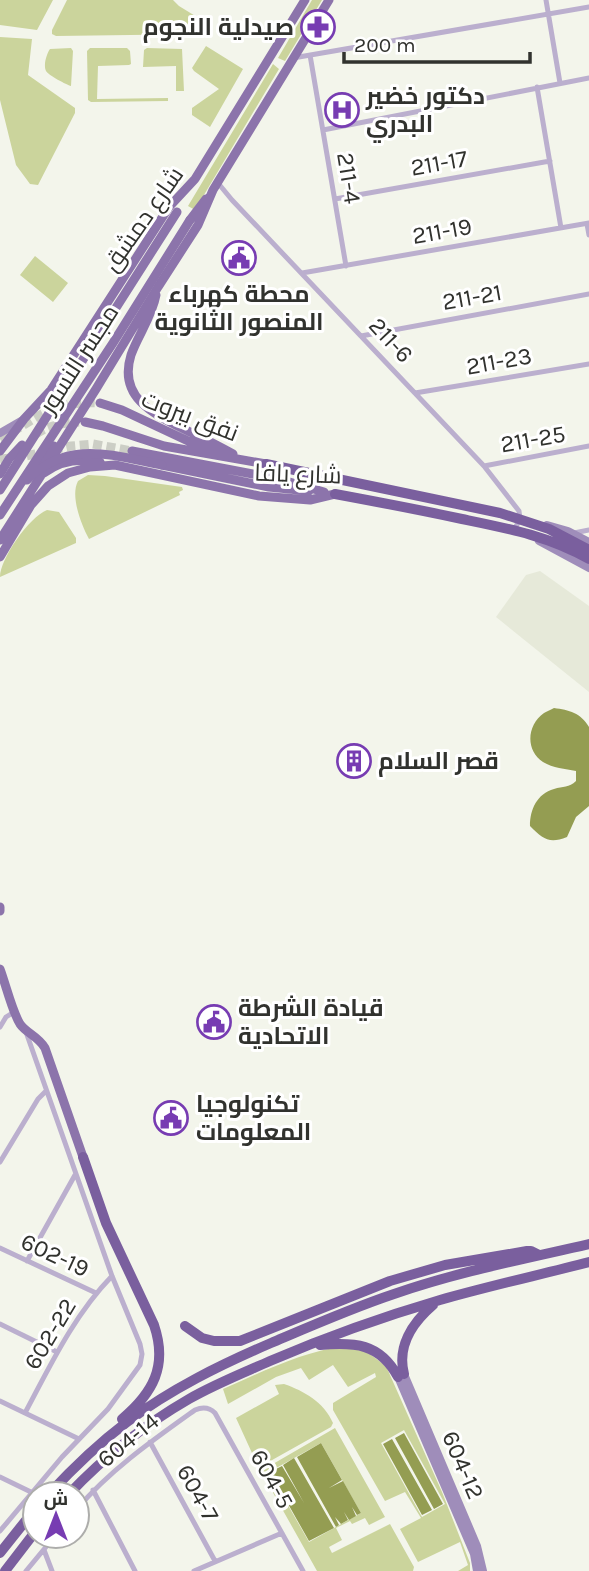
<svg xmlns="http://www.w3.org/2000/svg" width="589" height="1571" viewBox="0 0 589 1571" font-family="Karla,Cairo,sans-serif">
<rect width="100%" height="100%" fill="#f3f5eb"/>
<!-- built -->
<path fill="#e6e9d9" d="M540 571 589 606V692L496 617 526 575Z"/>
<!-- green -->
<path fill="#cbd49c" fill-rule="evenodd" d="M0 0H53L37 30 0 25Z
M67 0H173L179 6 210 25V30L205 34 56 36 52 34V30Z
M312 0H322L285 61 278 58Z
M0 37 32 39 28 75 75 108V113L38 185 30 184 16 165 0 100Z
M206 46 243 69 210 127 192 115V108L219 89 194 71 192 68Z
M71 48 73 51 71 86C67 85 48 75 46 71 43 65 47 53 50 49Z
M90 48H127L130 51 131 64 129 65 98 66 97 99 168 98V101L91 102 88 100 87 51Z
M147 48 182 49 184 91H176V66L143 67 144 50Z
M273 64 279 69 195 210 188 206Z
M35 256 68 283 53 302 20 275Z
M88 475 105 476 182 487 183 490 179 492 180 495 89 539C81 524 70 496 78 481Z
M47 510 59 512 76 538V543L0 577C0 559 29 517 47 510Z
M346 1346 367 1352 386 1366 442 1492 470 1563V1571H458L468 1565 460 1542 418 1562 400 1529 421 1518 405 1492 385 1501 333 1410V1403L376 1377 375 1373 348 1387 333 1365 309 1380 301 1368 276 1377 228 1404 223 1389C262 1372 303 1351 346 1346ZM404 1430 445 1504 422 1517 381 1443Z
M284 1384C304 1391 324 1402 333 1423L331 1427 265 1464 266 1468 335 1428 385 1517 369 1525 365 1518 352 1524 350 1521 336 1528 342 1540 329 1547 332 1553 390 1524 414 1567 413 1571H317L258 1466 236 1418 279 1394 275 1385ZM321 1443 361 1513 309 1542 269 1472Z"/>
<!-- water -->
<path fill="#949d52" d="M554 708C569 710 581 713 589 727V806L576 817 567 837C549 844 543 839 530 826 530 809 537 794 554 789 563 786 569 788 576 781V771C565 769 553 768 543 762 525 750 527 725 544 713 547 711 551 710 554 708Z
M404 1433 443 1504 434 1509 395 1438Z
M392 1439 432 1510 422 1515 383 1444Z
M321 1443 342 1480 329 1488 343 1481 361 1513 357 1515 352 1507 356 1516 349 1520 344 1512 348 1520 341 1524 335 1517 339 1525 336 1527 297 1457Z
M294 1458 334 1528 309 1541 270 1472 282 1466 304 1503 283 1465Z"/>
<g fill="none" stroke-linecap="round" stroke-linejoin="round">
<!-- primary-tunnel -->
<path stroke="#cccec5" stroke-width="9" stroke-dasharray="9 4.5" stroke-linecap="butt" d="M36 434C50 425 63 423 79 422
M0 439C41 417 48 401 100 403
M0 459 21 457 71 446 93 444 132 451"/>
<!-- minor -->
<path stroke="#bbafce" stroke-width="5" d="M546 0 560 83
M310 55 346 266
M293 58 589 7
M537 87 561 228
M323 130 589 78
M218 183 232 200 484 466 519 511 520 519 514 530
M335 199 550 161
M587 224 589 235
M302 273 589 223
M361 336 589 294
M415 393 589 364
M484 466 589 446
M574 533 589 530
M0 1027 6 1017 14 1012
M0 1162 38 1099 46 1091
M0 1248 96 1293
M27 1261 75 1175
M0 1324 57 1352
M0 1401 79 1439
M25 1413C50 1366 74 1315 112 1276
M150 1442 215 1561
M0 1477 33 1493
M93 1490 135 1571
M77 1509C110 1470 153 1440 195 1410 202 1407 209 1407 215 1413L303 1571
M0 1531 62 1457 108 1409 140 1365 142 1354 140 1344 112 1276 26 1032
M44 1550 52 1571
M26 1571 55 1536
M194 1571 282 1533"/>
<!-- secondary -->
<path stroke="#9f8dba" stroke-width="8" d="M0 433 21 421
M547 525 568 531 589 542
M539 541 589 568
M404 1374 477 1546 483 1571
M398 1377 474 1554 477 1571"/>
<!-- primary -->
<path stroke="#8c74ab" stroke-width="9" d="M190 220 206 199
M156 295C152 317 138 335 131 355 117 400 158 416 190 432 205 439 219 446 233 454
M100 403 122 410 188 441 220 451
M85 422 103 426 164 446 266 464
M0 451 24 419 51 390 169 207 195 179 305 0
M132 451 279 479 324 492
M162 465 269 487 309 491
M33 473 54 446
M44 473C61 460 80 458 100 462
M0 474 9 459 22 445
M0 540 96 389 158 287 198 225 213 190 329 0
M0 557 31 505 48 486 68 473 90 467 115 465 259 496 310 500 335 494
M0 907V911
M0 969C6 985 12 1011 20 1024 26 1033 38 1036 45 1048L83 1157"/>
<!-- motorway -->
<path stroke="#7a5f9e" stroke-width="10" d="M266 464 500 513 549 529 589 550
M335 494C378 502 420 510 462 519 506 528 549 536 589 559
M83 1157 106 1223 154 1325C168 1366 153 1393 122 1419
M185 1326 202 1338 214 1341H240L390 1281 445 1265 527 1251H531L539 1255
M320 1345C354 1342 380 1343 398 1377
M404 1374C397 1347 412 1323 433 1305
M49 1494C73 1468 98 1444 127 1422 171 1389 220 1365 271 1343 311 1326 352 1308 394 1294 457 1272 524 1259 589 1244
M69 1494C104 1457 144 1425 189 1399 215 1384 243 1373 270 1361 326 1337 382 1317 440 1300 489 1286 539 1275 589 1262
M0 1553 35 1509
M5 1571 35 1532"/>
<!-- primary-bridge -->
<path stroke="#8c74ab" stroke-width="9" d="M27 480C68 439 111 455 162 465
M0 490 177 212
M0 515 113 343 190 220"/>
</g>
<!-- icons -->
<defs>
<g id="pharmacy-ring" transform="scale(1.75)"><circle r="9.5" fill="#fff" stroke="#773cb2" stroke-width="1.5"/><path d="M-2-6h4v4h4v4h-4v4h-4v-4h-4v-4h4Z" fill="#773cb2"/></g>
<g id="hospital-ring" transform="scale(1.75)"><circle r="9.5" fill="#fff" stroke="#773cb2" stroke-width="1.5"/><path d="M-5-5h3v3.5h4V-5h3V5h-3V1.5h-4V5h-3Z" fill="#773cb2"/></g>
<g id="civic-ring" transform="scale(1.75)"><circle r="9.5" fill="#fff" stroke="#773cb2" stroke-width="1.5"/><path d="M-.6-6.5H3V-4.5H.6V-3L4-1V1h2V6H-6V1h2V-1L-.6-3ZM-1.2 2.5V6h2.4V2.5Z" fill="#773cb2"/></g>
<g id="building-ring" transform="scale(1.75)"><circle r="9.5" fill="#fff" stroke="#773cb2" stroke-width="1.5"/><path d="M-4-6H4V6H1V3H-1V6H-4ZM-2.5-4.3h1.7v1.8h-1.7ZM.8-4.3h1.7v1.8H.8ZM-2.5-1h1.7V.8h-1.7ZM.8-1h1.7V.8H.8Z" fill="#773cb2"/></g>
</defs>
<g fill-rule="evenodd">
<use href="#pharmacy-ring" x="318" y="27"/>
<use href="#hospital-ring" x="342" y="110"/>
<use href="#civic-ring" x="239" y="258"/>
<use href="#building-ring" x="354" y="761"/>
<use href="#civic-ring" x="214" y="1022"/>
<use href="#civic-ring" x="171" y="1118"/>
</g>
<g text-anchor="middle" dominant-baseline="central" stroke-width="6" stroke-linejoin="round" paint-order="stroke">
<!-- poi labels -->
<g font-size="24" font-weight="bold" fill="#31322e" stroke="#fff" text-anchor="start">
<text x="294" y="27" text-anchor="end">صيدلية النجوم</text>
<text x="366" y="96">دكتور خضير<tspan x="366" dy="28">البدري</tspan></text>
<text x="239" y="294" text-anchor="middle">محطة كهرباء<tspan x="239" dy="28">المنصور الثانوية</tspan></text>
<text x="378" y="761">قصر السلام</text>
<text x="238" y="1008">قيادة الشرطة<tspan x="238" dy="28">الاتحادية</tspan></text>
<text x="196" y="1104">تكنولوجيا<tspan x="196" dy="28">المعلومات</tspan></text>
</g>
<!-- street labels -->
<g font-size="24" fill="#31322e" stroke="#fff">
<text transform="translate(439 163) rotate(-10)">211-17</text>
<text transform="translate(349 178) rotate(81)">211-4</text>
<text transform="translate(143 219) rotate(-55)">شارع دمشق</text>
<text transform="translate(442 231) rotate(-10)">211-19</text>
<text transform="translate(472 297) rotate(-10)">211-21</text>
<text transform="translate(391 340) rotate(47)">211-6</text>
<text transform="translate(79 359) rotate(-57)">مجسر النسور</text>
<text transform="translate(499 361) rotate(-10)">211-23</text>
<text transform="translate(190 416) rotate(21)">نفق بيروت</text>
<text transform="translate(533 439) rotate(-10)">211-25</text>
<text transform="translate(298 474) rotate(2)">شارع يافا</text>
<text transform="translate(55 1255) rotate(25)">602-19</text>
<text transform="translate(50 1334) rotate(-59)">602-22</text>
<text transform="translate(128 1440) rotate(-39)">604-14</text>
<text transform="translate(463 1465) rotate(67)">604-12</text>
<text transform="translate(272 1479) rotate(61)">604-5</text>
<text transform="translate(198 1493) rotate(61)">604-7</text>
</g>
</g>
<!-- north arrow -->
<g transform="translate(56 1515)"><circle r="33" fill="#ffffff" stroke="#adadab" stroke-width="2"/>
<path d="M0-5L12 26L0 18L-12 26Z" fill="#773cb2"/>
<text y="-10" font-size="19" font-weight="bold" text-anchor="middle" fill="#31322e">ش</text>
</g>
<!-- scale -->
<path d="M344 52v10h186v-10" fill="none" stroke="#31322e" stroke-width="3.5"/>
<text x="354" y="52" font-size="21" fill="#31322e" stroke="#ffffff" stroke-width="5" paint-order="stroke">200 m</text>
</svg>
